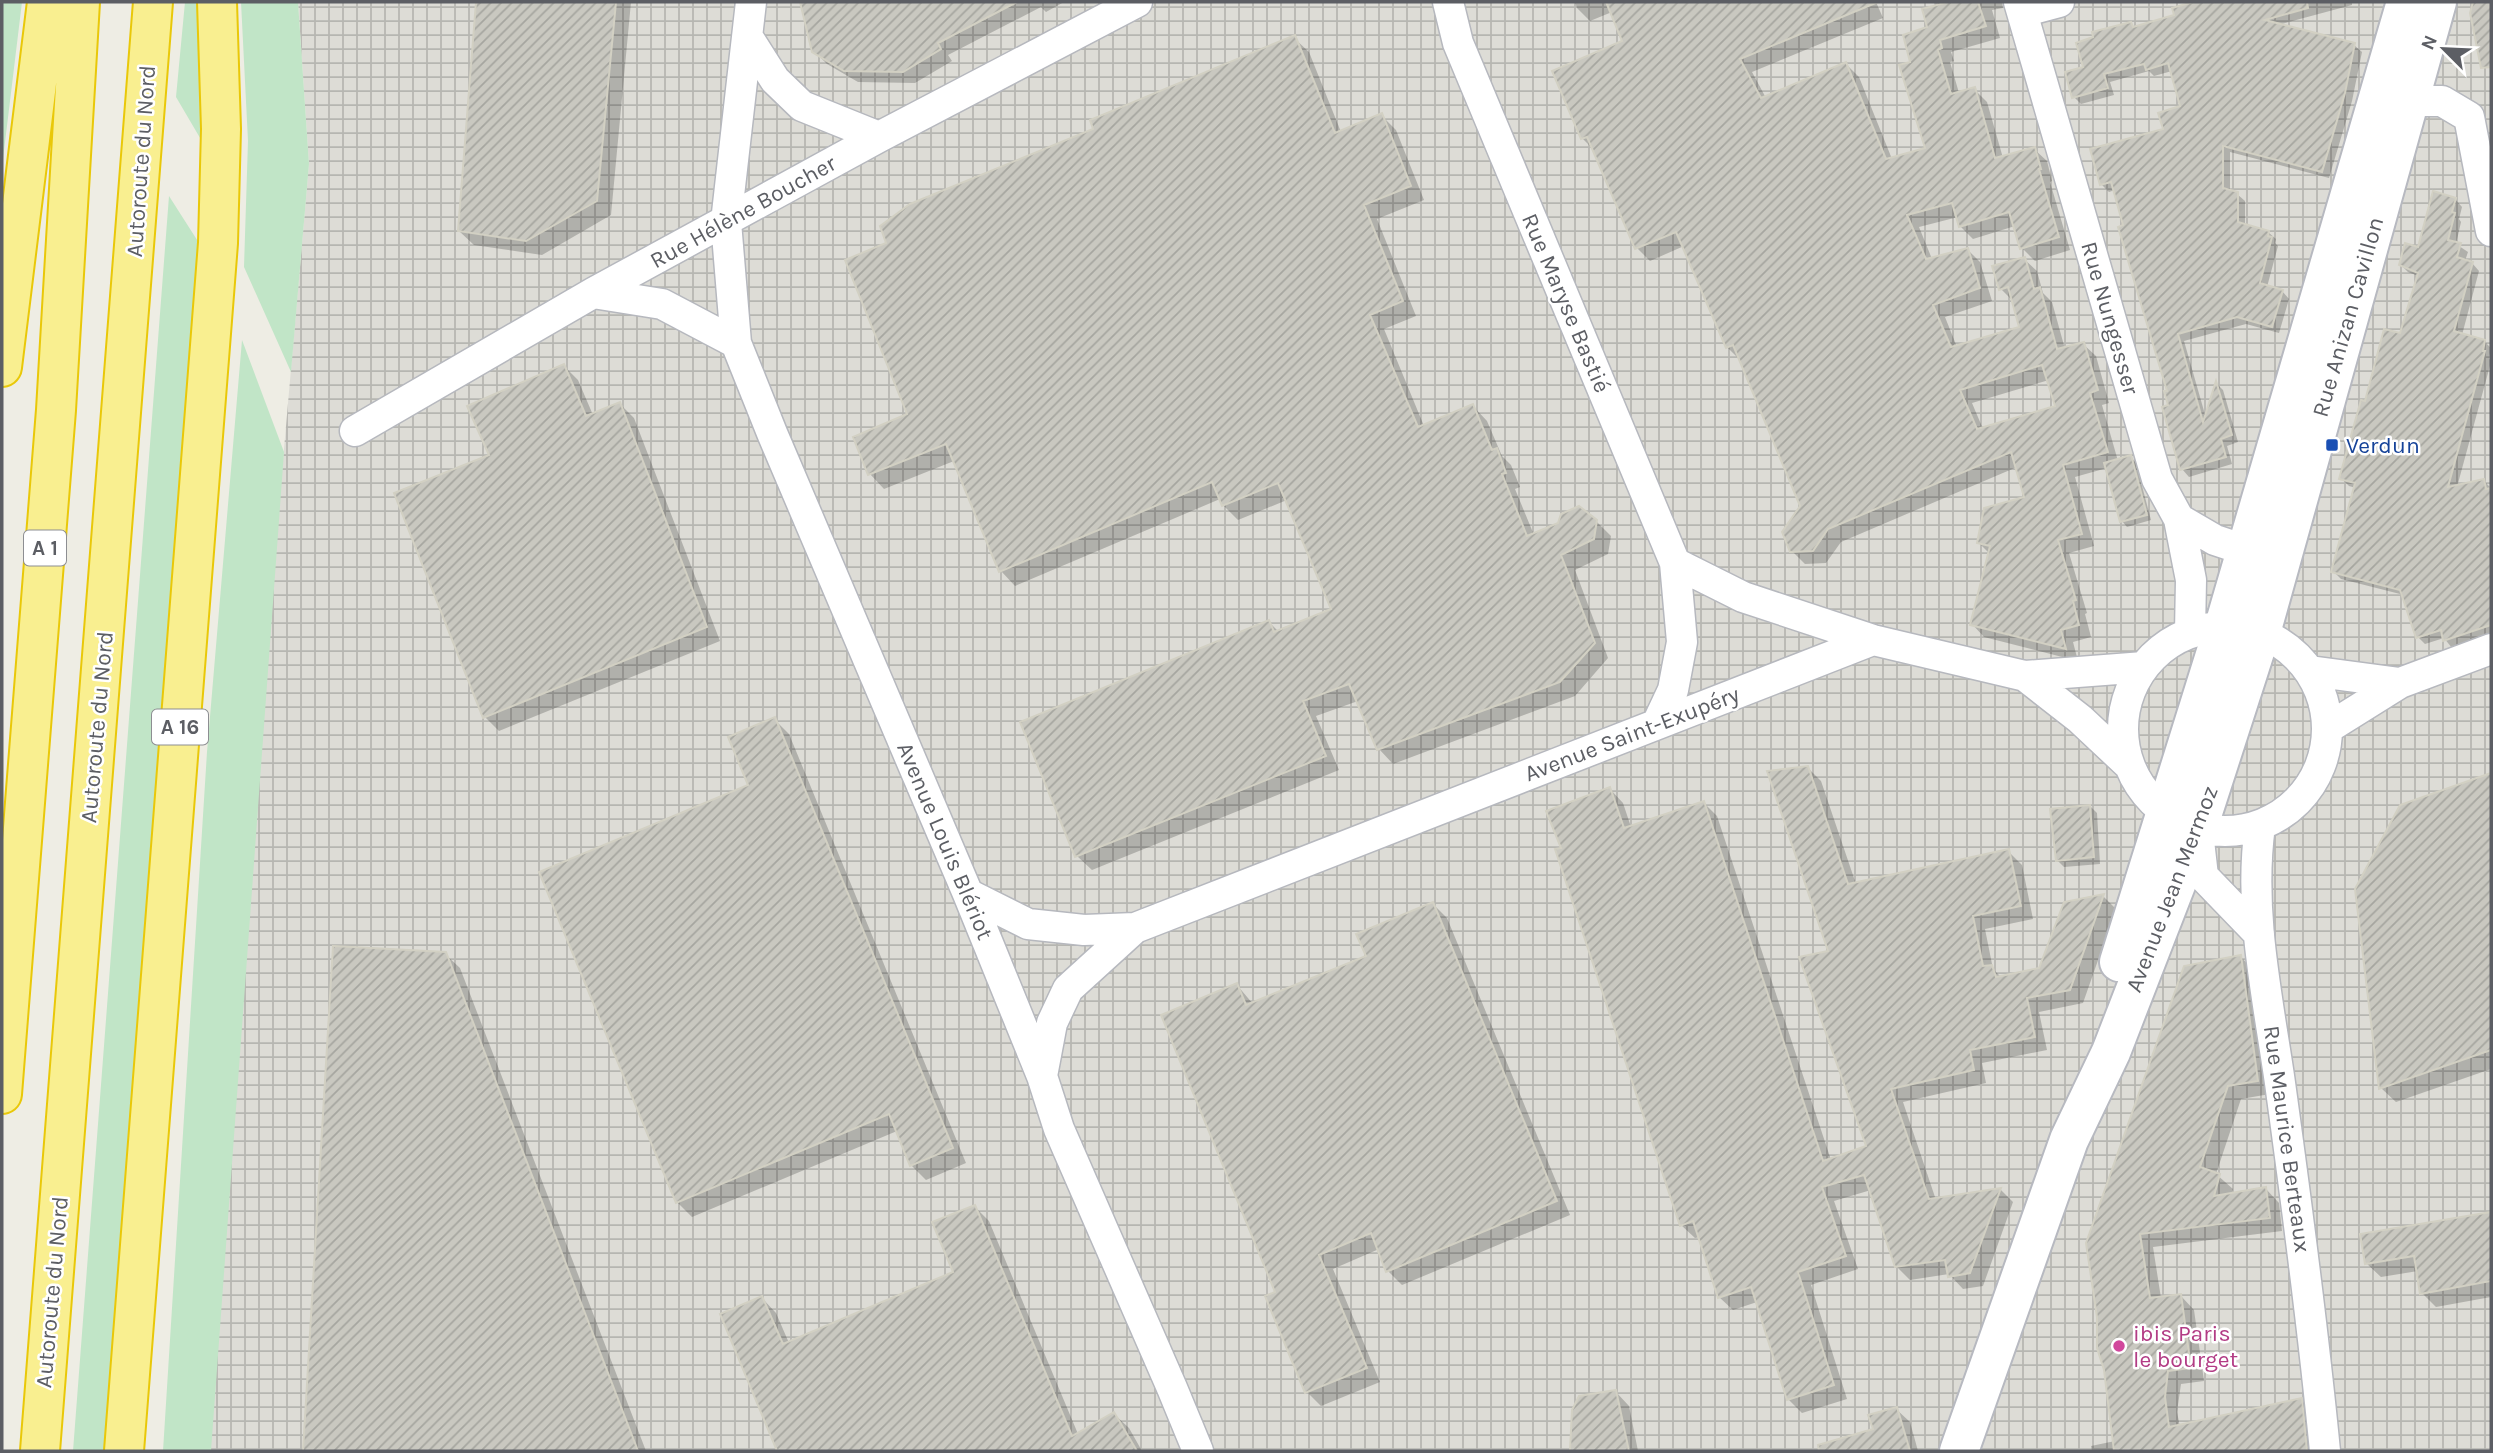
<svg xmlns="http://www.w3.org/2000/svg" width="2493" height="1453" viewBox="0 0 2493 1453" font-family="Karla,sans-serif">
<defs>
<pattern id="industrial-grid" width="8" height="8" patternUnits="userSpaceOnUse" patternTransform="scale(1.75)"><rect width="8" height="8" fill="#dddcd6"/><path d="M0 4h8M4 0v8" fill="none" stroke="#b6b6b1"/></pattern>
<pattern id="building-hatch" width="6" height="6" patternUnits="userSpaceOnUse" patternTransform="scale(1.75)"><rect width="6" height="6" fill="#c9c8c0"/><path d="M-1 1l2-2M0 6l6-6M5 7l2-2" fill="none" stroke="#a6a6a0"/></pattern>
</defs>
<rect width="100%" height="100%" fill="#eeede4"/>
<!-- industrial -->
<path fill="url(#industrial-grid)" d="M298 2H2491V1451H196L309 164Z"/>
<!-- green -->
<path fill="#c1e5c7" d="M2 2H22L2 167Z
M185 2H198L204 115 203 143 176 97Z
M241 2H298L309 164 291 372 244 267 248 141Z
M169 196 199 243 104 1451H73Z
M242 340 284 452 211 1451H163L207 752Z"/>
<!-- shadow -->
<path fill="#0003" fill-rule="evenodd" d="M478 2H631L611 215 542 255 474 245 459 231Z
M801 2H1064L1046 12 1041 7 948 55 952 61 915 83 858 82 827 64 814 51Z
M1575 2H1876L1883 18 1752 72 1766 98 1846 64 1859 77 1892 159 1927 149 1912 63 1929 29 1935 7 1934 2H2002L2003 8 1992 10 2000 38 1951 52 1954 61 1950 62 1959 93 1974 89 1987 102 2003 158 2034 149 2047 161 2052 181 2050 182 2070 250 2035 261 2022 248 2015 226 1973 239 1960 226 1958 217 1919 227 1932 259 1968 250 1980 262 1992 301 1945 317 1957 347 2022 328 2014 302 2001 289 2024 259 2037 271 2043 293 2052 302 2065 349 2083 344 2096 356 2109 403 2102 405 2118 461 2131 457 2136 463 2151 520 2127 527 2122 521 2107 468 2075 477 2094 546 2069 553 2087 613 2085 614 2091 637 2073 642 2078 661 1984 637 1972 624 1990 554 1979 543 2026 498 2017 467 1841 542 1826 563 1805 564 1792 551 1802 507 1740 360 1727 347 1684 246 1650 261 1637 248 1595 151 1582 138 1624 42 1612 12 1590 21 1577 8ZM2049 380 2057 407 1983 429 1972 403Z
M2197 2H2352V5L2278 25 2354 45 2362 52 2352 101 2329 178 2230 152V191L2237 194 2245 201V226L2268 232 2276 239 2275 243 2278 246 2267 287 2282 291 2289 299 2279 333 2246 324 2184 341 2206 418 2217 384 2223 390 2238 442 2227 446 2232 464 2189 477 2182 469 2169 392 2115 190 2109 192 2102 185 2165 130 2182 107 2172 71 2154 76 2149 71 2110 82 2114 95 2081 104 2074 97 2086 68 2130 24 2135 28 2176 17 2174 9Z
M1294 38 1309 52 1341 132 1381 115 1396 130 1424 200 1377 219 1416 316 1384 329 1424 426 1473 406 1487 421 1502 456 1511 465 1520 487 1515 489 1534 535 1596 521 1611 536 1608 554 1575 570 1608 658 1575 696 1393 764 1379 749 1358 701 1316 716 1339 770 1092 870 1077 856 1269 622 1279 632 1333 610 1287 500 1238 520 1223 505 1220 499 1015 586 1001 571 954 461 884 489 870 474 855 438 909 415 889 244 1096 130Z
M2455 199 2462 207 2459 219 2461 222 2456 244 2468 252 2465 261 2472 263 2479 271 2462 335 2484 341 2491 348 2489 358 2491 362 2457 487 2484 481 2491 488V635L2452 648 2444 638 2425 644 2418 637 2404 595 2341 579 2333 571 2356 488 2349 486 2341 478 2366 404 2401 335 2418 276 2408 272 2401 265 2419 249Z
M564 366 578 380 593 415 620 404 634 418 720 641 499 731 485 717Z
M774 719 789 734 966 1163 926 1180 911 1165 897 1131 692 1217 677 1202 750 785Z
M1808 768 1821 781 1856 884 2008 851 2022 865 2033 919 1985 929 1993 969 2002 978 2041 969 2103 896 2116 909 2083 1003 2039 1012 2047 1050 1982 1063 1986 1083 1903 1102 1936 1200 2000 1189 2013 1202 1983 1286 1963 1289 1949 1274 1910 1280 1896 1266 1871 1190 1834 1201 1858 1269 1811 1285 1847 1399 1802 1413 1788 1399 1757 1302 1733 1310 1719 1297 1700 1237 1695 1238 1681 1225 1564 849 1610 789 1623 803 1631 827 1704 803 1717 816 1831 1160 1868 1147 1830 952Z
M2491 775V1069L2396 1102 2381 1088 2401 807Z
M2090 806 2097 813 2100 864 2064 867 2057 860Z
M1433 904 1447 918 1570 1215 1402 1285 1388 1271 1379 1249 1333 1269 1380 1382 1321 1406 1307 1392 1277 1293 1237 985 1253 1004 1368 957Z
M334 947 445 954 460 968 646 1451H305Z
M2241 957 2254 971 2270 1094 2241 1099 2216 1174 2233 1189 2231 1195 2266 1189 2279 1203 2282 1231 2153 1247 2161 1298 2181 1296 2194 1310 2204 1381 2181 1384 2177 1412 2180 1427 2301 1400 2315 1414 2319 1451H2092L2091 1446 2115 1441 2098 1317Z
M975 1207 989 1221 1078 1434 1114 1414 1129 1428 1142 1451H1031L1029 1447 1018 1451H779L722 1315 762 1298 776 1313 789 1343 955 1273Z
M2491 1214V1297L2436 1307 2422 1293 2418 1271 2381 1277 2366 1263 2362 1235Z
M1616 1392 1629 1406 1638 1451H1572L1573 1410Z
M1896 1409 1910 1422 1918 1451H1843L1861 1447Z"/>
<!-- building -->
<path fill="url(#building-hatch)" stroke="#d2d0c3" stroke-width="2" fill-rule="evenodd" d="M476 2H616L597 201 526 241 458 231Z
M800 2H1017L938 43 941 49 903 72 844 71 812 52Z
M1606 2H1878L1740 59 1761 98 1846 62 1886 159 1925 148 1899 65 1910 62 1903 35 1927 27 1922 9 1948 2H1978L1986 26 1940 40 1942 48 1938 50 1951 94 1975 87 1995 158 2035 147 2041 169H2039L2059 237 2020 249 2009 212 1959 227 1952 203 1907 215 1926 259 1968 248 1980 288 1933 305 1951 347 2019 327 2008 287 1999 290 1992 266 2025 257 2034 289 2040 287 2057 349 2084 342 2098 390 2090 393 2108 452 2063 465 2082 534 2058 540 2076 600 2073 601 2079 625 2061 630 2066 649 1970 625 1990 546 1977 543 1984 508 2024 497 2011 452 1828 529 1813 551 1790 552 1782 532 1800 506 1733 345 1726 348 1676 232 1635 249 1587 137 1581 139 1552 71 1622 41ZM2042 365 2055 406 1977 429 1960 390Z
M2193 2H2307L2308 8 2265 20 2355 43 2345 93 2322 172 2223 146V188L2238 192V222L2269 231 2268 236 2272 237 2260 283 2283 290 2272 327 2237 317 2178 334 2203 422 2216 381 2232 435 2221 439 2226 457 2180 470 2162 407 2168 405 2164 391H2167L2118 227 2123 225 2111 182 2100 185 2090 149 2163 129 2158 113 2180 106 2168 63 2146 70 2144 64 2104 74 2108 88 2072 98 2065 72 2083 67 2076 43 2093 37 2092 32 2131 22 2133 27 2174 15 2172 8Z
M2473 2H2491V67L2481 68 2470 13Z
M1295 35 1335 133 1382 113 1411 186 1364 205 1403 301 1370 315 1418 427 1473 404 1492 450 1497 448 1506 473 1502 474 1527 536 1558 523 1561 514 1579 506 1597 520 1594 539 1561 555 1595 643 1560 682 1377 750 1349 684 1303 701 1326 756 1075 857 1020 722 1269 620 1274 632 1331 609 1278 483 1222 506 1212 482 999 572 946 444 868 475 853 437 907 414 845 260 886 243 880 226 910 204 1093 129 1090 120Z
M2433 191 2456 198 2452 212 2455 213 2448 240 2461 243 2457 257 2473 262 2454 331 2485 340 2483 351H2485L2448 487 2484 479 2486 489 2491 488V625L2443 641 2441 630 2416 638 2400 590 2331 572 2355 483 2339 479 2361 400 2365 401 2384 329 2400 333 2418 273 2399 265 2405 243 2418 247Z
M564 364 586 416 620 402 707 627 483 718 394 493 489 455 467 406Z
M2131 455 2147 515 2120 522 2104 463Z
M775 717 953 1148 910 1166 889 1114 676 1203 539 872 748 785 728 737Z
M1808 766 1848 884 2009 849 2021 906 1973 916 1983 966 1992 965 1996 977 2039 968 2064 902 2104 894 2070 990 2027 998 2035 1037 1970 1050 1974 1070 1891 1089 1929 1199 2001 1188 1970 1273 1948 1277 1945 1260 1895 1267 1864 1175 1822 1187 1846 1256 1798 1272 1834 1385 1787 1400 1751 1287 1718 1298 1693 1221 1680 1226 1555 849 1561 848 1546 811 1610 787 1624 828 1704 801 1823 1161 1866 1146 1799 957 1828 951 1767 771Z
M2491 773V1050L2379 1089 2355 889 2400 805Z
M2090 805 2094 857 2056 861 2050 809Z
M1433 902 1557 1201 1386 1272 1371 1233 1319 1255 1367 1368 1305 1393 1265 1296 1275 1292 1161 1015 1237 983 1246 1005 1366 956 1356 934Z
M333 946 446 952 638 1451H303Z
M2241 955 2258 1081 2228 1086 2200 1167 2220 1174 2214 1196 2266 1187 2270 1218 2140 1234 2150 1298 2181 1294 2191 1368 2168 1371 2165 1397 2169 1427 2302 1398 2307 1451H2114L2104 1370 2097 1348V1317L2086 1243 2184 966Z
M975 1205 1072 1436 1114 1412 1137 1451H777L720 1314 762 1296 783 1344 953 1272 932 1222Z
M2491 1212V1281L2420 1294 2414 1256 2365 1264 2360 1234Z
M1616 1390 1629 1451H1570L1572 1410 1579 1396Z
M1897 1407 1910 1451H1819L1818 1445 1873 1429 1868 1415Z"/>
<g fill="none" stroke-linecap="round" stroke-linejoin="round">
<!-- street casing -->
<g stroke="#b6b8be" stroke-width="33">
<path id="street" d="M751 2 726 222 736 343 772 433 968 894 1042 1076 1059 1129 1172 1388 1198 1451
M1448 2 1458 43 1675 563 1682 642 1673 690 1657 724
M2019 2 2157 479 2179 519 2191 580 2190 632
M2022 12 2059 2
M749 39 775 80 802 106 879 137
M2409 101H2442L2469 117 2491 231
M593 293 662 304 736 343
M355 431 593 293 879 137 1137 2
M2179 519 2215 540 2245 550
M1675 563 1743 597 1873 640 2025 676 2144 667
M2123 729a102 102 0 1 1 204 0a102 102 0 1 1-204 0Z
M2310 671 2400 683
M2025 676 2080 719 2128 764
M2328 728 2400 683 2491 649
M2260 826C2248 911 2268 999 2280 1083 2297 1206 2313 1328 2325 1451
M2198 832 2203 876 2259 934
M968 894 1028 924 1084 930 1135 928 1873 640
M1042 1076 1052 1023 1068 989 1135 928"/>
</g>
<!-- secondary casing -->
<g stroke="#b7b9c0" stroke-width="42">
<path id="secondary" d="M2119 962 2224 626 2406 2
M1959 1451 2069 1140 2111 1052 2198 828 2261 633 2437 2"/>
</g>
<!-- highway casing -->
<g stroke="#e9c809" stroke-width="42">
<path id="highway" d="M2 367 47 2
M2 1094 56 410 80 2
M40 1451 153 2
M124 1451 218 243 221 129 217 2"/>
</g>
<!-- street -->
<use href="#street" stroke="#fff" stroke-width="30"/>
<!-- secondary -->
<use href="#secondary" stroke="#fff" stroke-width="38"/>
<!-- highway -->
<use href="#highway" stroke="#f9ef90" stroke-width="38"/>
</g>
<!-- markers -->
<rect fill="#1a4fb4" stroke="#fff" stroke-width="2.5" x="2325" y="438" width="14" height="14" rx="3.5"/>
<circle fill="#d1479c" stroke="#fff" stroke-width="2.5" cx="2119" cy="1346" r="7"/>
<g text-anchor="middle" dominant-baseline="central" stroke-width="5" stroke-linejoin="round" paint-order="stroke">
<!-- shield labels -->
<g fill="#fff" stroke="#8d8e92" stroke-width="2">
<rect x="24" y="530.5" width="42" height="35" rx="5"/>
<rect x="152" y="709.5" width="56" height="35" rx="5"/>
</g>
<g font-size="21" font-weight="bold" fill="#5c5e64">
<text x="45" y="548">A 1</text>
<text x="180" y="727">A 16</text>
</g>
<!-- street labels -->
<g font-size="23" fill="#5c5e64" stroke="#fff">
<text transform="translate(141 161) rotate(-86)">Autoroute du Nord</text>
<text transform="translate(743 212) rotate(-29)">Rue Hélène Boucher</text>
<text transform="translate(1566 303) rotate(67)">Rue Maryse Bastié</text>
<text transform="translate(2348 317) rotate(-74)">Rue Anizan Cavillon</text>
<text transform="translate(2110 318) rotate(74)">Rue Nungesser</text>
<text transform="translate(97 727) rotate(-85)">Autoroute du Nord</text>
<text transform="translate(1632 734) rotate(-21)">Avenue Saint-Exupéry</text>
<text transform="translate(945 841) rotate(67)">Avenue Louis Blériot</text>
<text transform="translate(2172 889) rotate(-69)">Avenue Jean Mermoz</text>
<text transform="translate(2287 1139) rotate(82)">Rue Maurice Berteaux</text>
<text transform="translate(52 1292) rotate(-85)">Autoroute du Nord</text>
</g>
<!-- transit labels -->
<g font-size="23" fill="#164399" stroke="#fff" text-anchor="start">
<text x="2346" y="445">Verdun</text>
</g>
<!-- hotel labels -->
<g font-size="23" fill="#b23c85" stroke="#fff" text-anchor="start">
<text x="2133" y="1333">ibis Paris<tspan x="2133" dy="26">le bourget</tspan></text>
</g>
</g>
<!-- border -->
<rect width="2493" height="1453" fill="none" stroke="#5c5e64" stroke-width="7"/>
<!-- north arrow -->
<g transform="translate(2444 49) rotate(294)" stroke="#ffffff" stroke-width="5" paint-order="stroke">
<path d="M0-5L12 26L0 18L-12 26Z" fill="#5c5e64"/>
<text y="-10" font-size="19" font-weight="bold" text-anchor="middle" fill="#5c5e64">N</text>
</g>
</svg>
